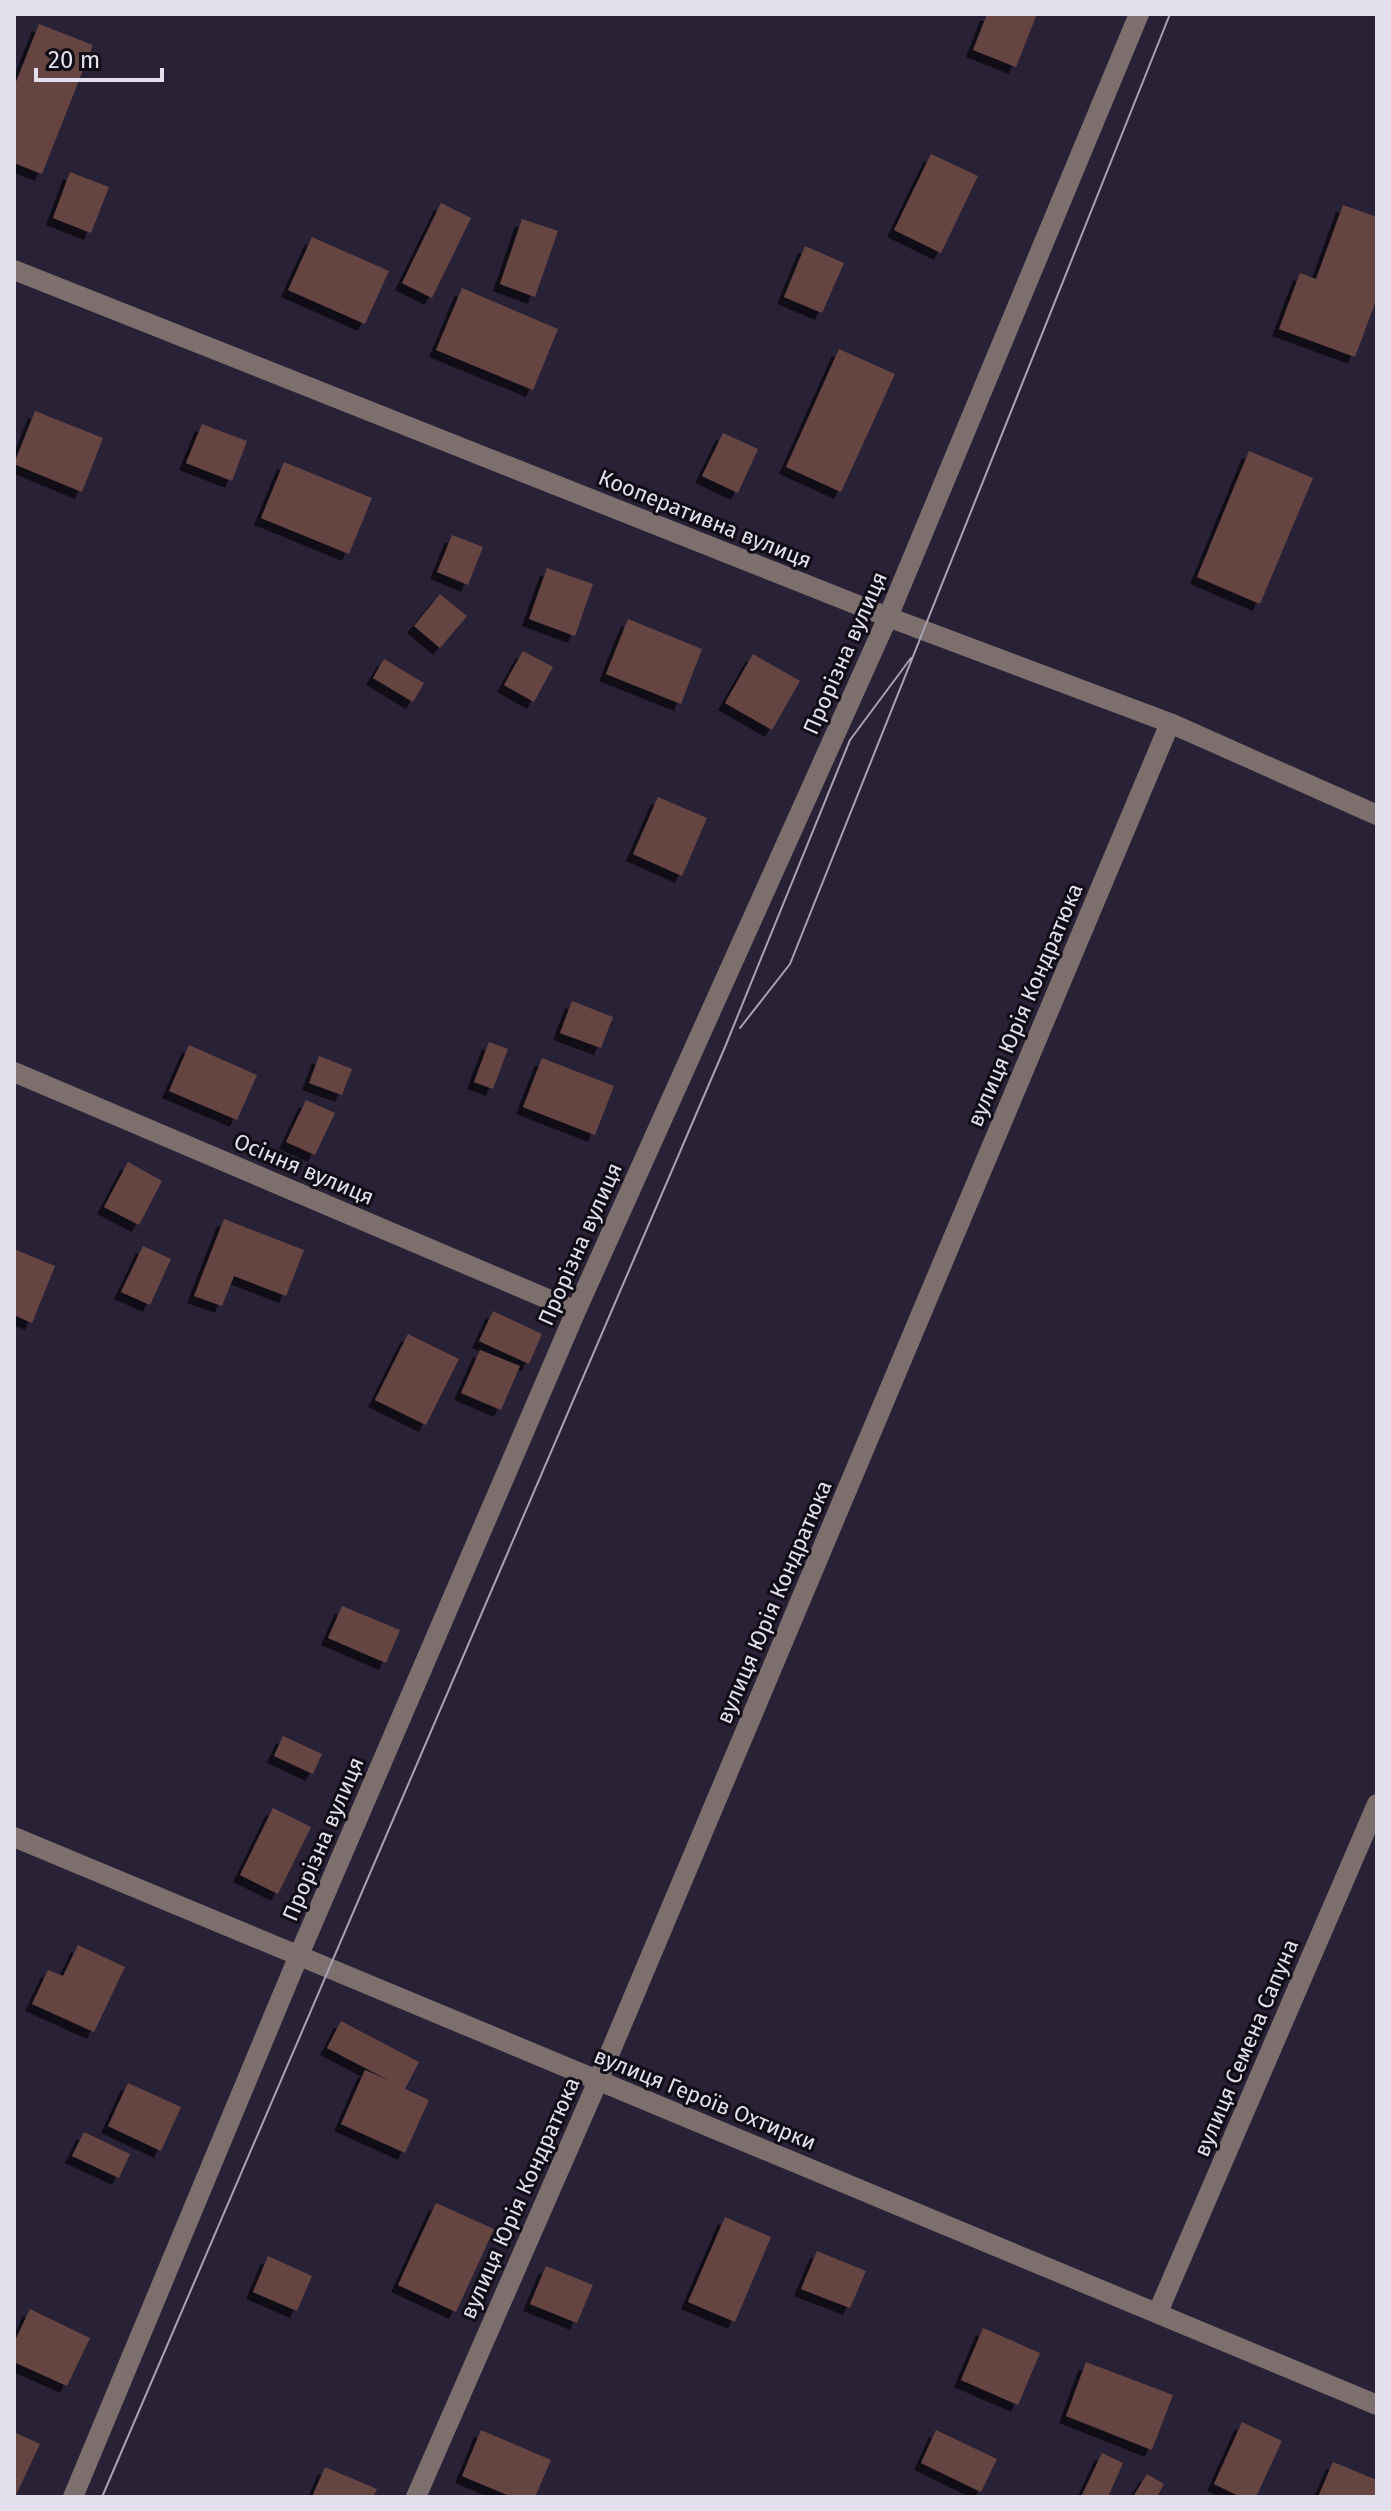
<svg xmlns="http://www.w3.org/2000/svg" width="1391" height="2511" viewBox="0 0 1391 2511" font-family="'Fira Sans',sans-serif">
<defs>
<filter id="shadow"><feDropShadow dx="-7" dy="7" stdDeviation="0" flood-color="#0009"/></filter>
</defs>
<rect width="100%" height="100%" fill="#292136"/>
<!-- building -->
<path fill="#654443" filter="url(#shadow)" d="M987 14H1037L1016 67 973 50Z
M39 24 93 45 42 174 14 163V87Z
M931 154 978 176 941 253 894 230Z
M70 172 109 187 91 233 53 218Z
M441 203 471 218 432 298 402 283Z
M1343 205 1377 217V298L1355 357 1279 329 1300 273 1316 279Z
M522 219 558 231 535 297 500 284Z
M312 237 389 271 365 324 288 290Z
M805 246 844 263 822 313 784 297Z
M462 288 558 329 533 390 436 350Z
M839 349 895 374 841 492 786 467Z
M35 411 103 438 82 492 14 464Z
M202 424 247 441 232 481 186 463Z
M723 433 758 449 738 493 702 476Z
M1249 451 1313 478 1260 604 1197 577Z
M284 462 372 498 349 554 261 518Z
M452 535 483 547 468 585 437 572Z
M547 568 593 584 575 636 529 619Z
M440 594 467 616 440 648 414 626Z
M628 619 702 649 681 704 606 674Z
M523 651 553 667 534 702 504 685Z
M753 654 800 681 772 730 725 703Z
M384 659 424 683 413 702 373 678Z
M658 797 707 818 682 876 633 854Z
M572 1001 613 1017 601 1048 560 1033Z
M489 1042 508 1049 493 1089 474 1082Z
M189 1045 257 1075 237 1120 169 1091Z
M319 1056 352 1069 342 1095 309 1083Z
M542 1058 614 1086 595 1135 523 1107Z
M306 1100 335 1113 315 1155 286 1142Z
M128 1162 162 1181 139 1225 104 1207Z
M224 1219 304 1250 286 1296 234 1276 222 1306 194 1296Z
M143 1246 171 1259 150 1305 121 1292Z
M14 1249 55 1266 32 1323 14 1315Z
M493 1311 542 1334 529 1364 479 1341Z
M408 1334 459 1359 426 1425 375 1400Z
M480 1350 520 1366 501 1410 461 1393Z
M342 1606 400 1630 386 1663 328 1638Z
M283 1736 322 1754 313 1774 274 1756Z
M273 1808 311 1827 278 1894 240 1875Z
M78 1945 125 1967 94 2032 32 2004 48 1970 63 1976Z
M341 2021 419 2062 405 2089 429 2100 405 2153 341 2124 365 2070 390 2081 327 2048Z
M128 2083 181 2107 161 2151 108 2126Z
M84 2132 130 2154 119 2178 72 2156Z
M436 2203 494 2229 456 2312 398 2285Z
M725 2217 771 2237 735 2322 688 2302Z
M817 2251 866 2271 850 2308 801 2289Z
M268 2256 312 2276 297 2311 253 2292Z
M546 2266 593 2285 577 2323 530 2304Z
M30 2309 90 2338 67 2386 14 2362V2343Z
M983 2328 1040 2353 1018 2405 961 2380Z
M1086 2362 1173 2395 1152 2450 1066 2416Z
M1242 2422 1282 2441 1256 2497H1241L1214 2484Z
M481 2430 551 2460 535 2497H512L462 2476Z
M936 2430 997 2459 981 2492 921 2463Z
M14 2432 40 2444 15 2497H14Z
M1102 2453 1123 2463 1108 2497H1081Z
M1333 2462 1377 2480V2497H1318Z
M325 2467 377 2489 373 2497H312Z
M1147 2474 1164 2484 1157 2497H1133Z"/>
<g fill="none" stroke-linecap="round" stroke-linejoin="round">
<!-- minor -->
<path stroke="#7d6f6d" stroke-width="20" d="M14 270 888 617 1170 723 1377 815
M14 1072 576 1311
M14 1837 1377 2405
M1158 2312 1377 1804
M73 2497 299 1955 576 1311 888 617 1139 14
M416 2497 598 2081 1170 723"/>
<!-- tram -->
<path stroke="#a8a3b3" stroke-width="2" d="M740 1028 790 964 1170 14
M102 2497 725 1047 850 740 911 658"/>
</g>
<g text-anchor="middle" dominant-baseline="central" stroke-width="6" stroke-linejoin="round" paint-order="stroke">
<!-- street labels -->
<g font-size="22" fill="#e3dfed" stroke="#100d16">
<text transform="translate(705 519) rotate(22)">Кооперативна вулиця</text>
<text transform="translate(845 653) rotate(-66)">Прорізна вулиця</text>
<text transform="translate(1025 1005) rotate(-67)">вулиця Юрія Кондратюка</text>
<text transform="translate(304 1169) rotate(23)">Осіння вулиця</text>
<text transform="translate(580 1244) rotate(-66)">Прорізна вулиця</text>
<text transform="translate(774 1602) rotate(-67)">вулиця Юрія Кондратюка</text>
<text transform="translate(323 1839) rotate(-67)">Прорізна вулиця</text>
<text transform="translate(1246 2048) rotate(-67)">вулиця Семена Сапуна</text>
<text transform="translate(705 2099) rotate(22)">вулиця Героїв Охтирки</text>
<text transform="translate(520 2198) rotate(-66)">вулиця Юрія Кондратюка</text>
</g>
</g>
<!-- border -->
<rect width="1391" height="2511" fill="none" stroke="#e3dfed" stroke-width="32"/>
<!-- scale -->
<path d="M36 68v12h126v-12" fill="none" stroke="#e3dfed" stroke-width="4"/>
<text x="48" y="68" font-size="24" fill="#e3dfed" stroke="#100d16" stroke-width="6" paint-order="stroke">20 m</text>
</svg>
